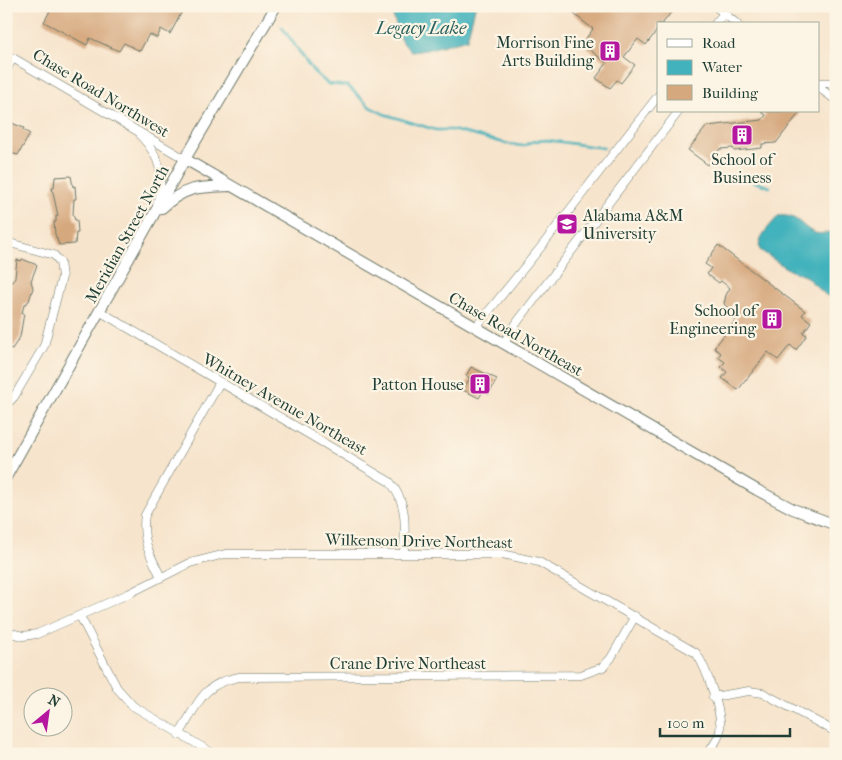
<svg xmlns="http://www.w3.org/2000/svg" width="842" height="760" viewBox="0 0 842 760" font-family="'IM FELL French Canon',serif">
<rect width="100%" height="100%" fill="#fcf5e5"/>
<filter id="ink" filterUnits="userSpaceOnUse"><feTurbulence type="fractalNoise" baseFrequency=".02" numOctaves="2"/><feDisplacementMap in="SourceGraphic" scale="10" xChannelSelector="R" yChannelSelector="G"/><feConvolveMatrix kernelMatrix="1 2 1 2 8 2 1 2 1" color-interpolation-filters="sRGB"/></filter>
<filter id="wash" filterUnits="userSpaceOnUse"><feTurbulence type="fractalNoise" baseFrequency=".0096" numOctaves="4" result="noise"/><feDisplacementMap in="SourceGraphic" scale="20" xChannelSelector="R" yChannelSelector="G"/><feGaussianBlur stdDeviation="1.12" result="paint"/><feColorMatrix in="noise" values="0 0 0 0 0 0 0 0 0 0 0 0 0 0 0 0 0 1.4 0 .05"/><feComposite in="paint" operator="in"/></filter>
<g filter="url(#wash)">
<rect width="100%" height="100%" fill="#f7e4cc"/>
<!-- water -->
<path fill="#42b2bc" stroke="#307878" d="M390 6H475V8L467 39 426 50 412 52 401 41Z
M778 216C799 214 800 227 815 233 822 235 829 232 836 230V294L827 296 805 276 789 270 760 250C756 237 771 226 778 216Z"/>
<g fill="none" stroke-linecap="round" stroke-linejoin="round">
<!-- stream -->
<path stroke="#42b2bc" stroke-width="2.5" d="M282 27 313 71 328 84 348 86 370 107 384 114 436 130H452L509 144 523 146 534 141 547 140 604 148
M752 181 770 187"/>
</g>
<g id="blocks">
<!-- building -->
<path fill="#d6a87e" d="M46 6H185L170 34 161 29 157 38 149 34 140 51 124 43 119 51 90 38 87 45 44 22 51 9Z
M580 6H676L662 24H658V29L646 45 638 39 624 57 635 65 621 83 617 80 610 88 596 78 607 63 582 44 593 29 574 14Z
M760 111 800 112 776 143 762 144V148L734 151 733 148 720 149 708 165 688 150 707 126 762 120 766 115Z
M9 122 24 128 23 130 30 134 18 155 6 152V127Z
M71 176 73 187 75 186 76 199H74L73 214 75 220H77L78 233H76L75 244 59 245 55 234 54 222H56V216H58L52 188H54L55 177Z
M718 245 805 311 802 315 811 322 803 333 807 335 796 350 790 345 778 360 768 352 738 390 722 378 727 372 721 367 725 362 718 357 721 353 714 348 738 317 724 304 726 295 730 288 721 281 719 283 707 274 711 268 705 264Z
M22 259 37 265 31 281 33 288 29 301 24 305 22 313H24L20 337 12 349 6 347V310L9 301H6V295L10 282H12L15 277 17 260 21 261Z
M471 367 497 379 489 394 483 391 479 398 463 390 470 378 466 376Z"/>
</g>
</g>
<g filter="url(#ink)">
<use href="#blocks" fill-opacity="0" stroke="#6b7769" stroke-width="1"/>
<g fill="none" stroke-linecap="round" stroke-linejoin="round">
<!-- minor casing -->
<g stroke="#6b7769" stroke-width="9">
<path id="minor" d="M715 6 737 24
M715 24 724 13
M6 70 13 58 185 159
M818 83H836
M818 87 836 100
M141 136C162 159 164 175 157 205
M6 242 54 255 60 262 62 277 44 346 14 397 6 405
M101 312 390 482C408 504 405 526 404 553
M475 328 541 247 658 96
M503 344 518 321 679 111
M161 577C150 555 141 540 145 515L220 382
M80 616 117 688 133 706 214 754
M6 632 23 636 37 634 128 594 190 563 225 554H502L539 562 696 653C706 667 723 714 720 731 718 740 713 747 706 754
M713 697 749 691 763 693 836 732
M179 735C198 704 201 684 239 677L581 675 603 667 611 658 635 616
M835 754 836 753"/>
</g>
<!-- tertiary casing -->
<g stroke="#6b7769" stroke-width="12">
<path id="tertiary" d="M185 159 757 490 793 509 836 525
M162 208C185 186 200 187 230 186
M6 477 185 159 276 6"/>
</g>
<!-- minor -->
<use href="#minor" stroke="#fff" stroke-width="8"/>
<!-- tertiary -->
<use href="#tertiary" stroke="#fff" stroke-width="10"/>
</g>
</g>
<!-- icons -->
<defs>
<g id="building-square" transform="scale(1.125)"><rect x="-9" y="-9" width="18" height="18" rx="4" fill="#b5179e" stroke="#fcf5e5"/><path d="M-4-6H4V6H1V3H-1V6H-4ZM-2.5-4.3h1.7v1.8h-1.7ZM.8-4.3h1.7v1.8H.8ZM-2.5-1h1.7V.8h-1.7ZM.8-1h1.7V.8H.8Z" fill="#fff"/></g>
<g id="university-square" transform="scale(1.125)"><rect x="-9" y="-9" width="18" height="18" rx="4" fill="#b5179e" stroke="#fcf5e5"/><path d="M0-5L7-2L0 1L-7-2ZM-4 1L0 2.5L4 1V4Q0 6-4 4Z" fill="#fff"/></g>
</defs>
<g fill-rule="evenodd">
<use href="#building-square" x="610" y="51"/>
<use href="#building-square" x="742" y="135"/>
<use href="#university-square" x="567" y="224"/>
<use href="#building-square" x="772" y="319"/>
<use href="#building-square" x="480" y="384"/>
</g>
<g text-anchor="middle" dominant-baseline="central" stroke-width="4.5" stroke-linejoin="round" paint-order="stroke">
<!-- poi labels -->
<g font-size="16" fill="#1f3d34" stroke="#fcf5e5" text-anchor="end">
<text x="594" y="42">Morrison Fine<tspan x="594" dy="18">Arts Building</tspan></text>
<text x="742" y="159" text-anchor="middle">School of<tspan x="742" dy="18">Business</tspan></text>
<text x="583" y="215" text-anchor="start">Alabama A&amp;M<tspan x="583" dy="18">University</tspan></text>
<text x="756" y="310">School of<tspan x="756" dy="18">Engineering</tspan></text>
<text x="464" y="384">Patton House</text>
</g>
<!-- street labels -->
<g font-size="16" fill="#1f3d34" stroke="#fcf5e5">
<text transform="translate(101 93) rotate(31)">Chase Road Northwest</text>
<text transform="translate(127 234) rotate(-61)">Meridian Street North</text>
<text transform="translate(516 334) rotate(30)">Chase Road Northeast</text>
<text transform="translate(285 404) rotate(30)">Whitney Avenue Northeast</text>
<text transform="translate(419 541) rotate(1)">Wilkenson Drive Northeast</text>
<text x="408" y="663">Crane Drive Northeast</text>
</g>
<!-- water labels -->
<g font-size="18" font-style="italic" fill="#2a605d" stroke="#fcf5e5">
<text x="421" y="28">Legacy Lake</text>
</g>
</g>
<!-- margin -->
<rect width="842" height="760" fill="none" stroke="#fcf5e5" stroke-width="25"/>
<!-- legend -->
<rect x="657" y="22" width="162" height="90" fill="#fcf5e5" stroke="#a4ab9e"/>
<rect x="667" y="39" width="25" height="8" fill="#ffffff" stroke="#a4ab9e"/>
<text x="702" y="48" font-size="15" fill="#1f3d34">Road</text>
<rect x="667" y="60" width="25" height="15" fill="#42b2bc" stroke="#a4ab9e"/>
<text x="702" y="72" font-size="15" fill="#1f3d34">Water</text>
<rect x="667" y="85" width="25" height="15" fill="#d6a87e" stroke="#a4ab9e"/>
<text x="702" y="98" font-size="15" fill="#1f3d34">Building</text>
<!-- north arrow -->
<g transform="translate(48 712) rotate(29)"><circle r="24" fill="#fcf5e5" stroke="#a4ab9e"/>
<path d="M0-4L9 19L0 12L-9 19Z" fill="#b5179e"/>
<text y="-8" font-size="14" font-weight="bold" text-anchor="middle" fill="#1f3d34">N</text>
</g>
<!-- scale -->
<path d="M660 728v8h130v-8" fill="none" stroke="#1f3d34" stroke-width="2.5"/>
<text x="667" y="728" font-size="15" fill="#1f3d34" stroke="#fcf5e5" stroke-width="4" paint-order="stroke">100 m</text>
</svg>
